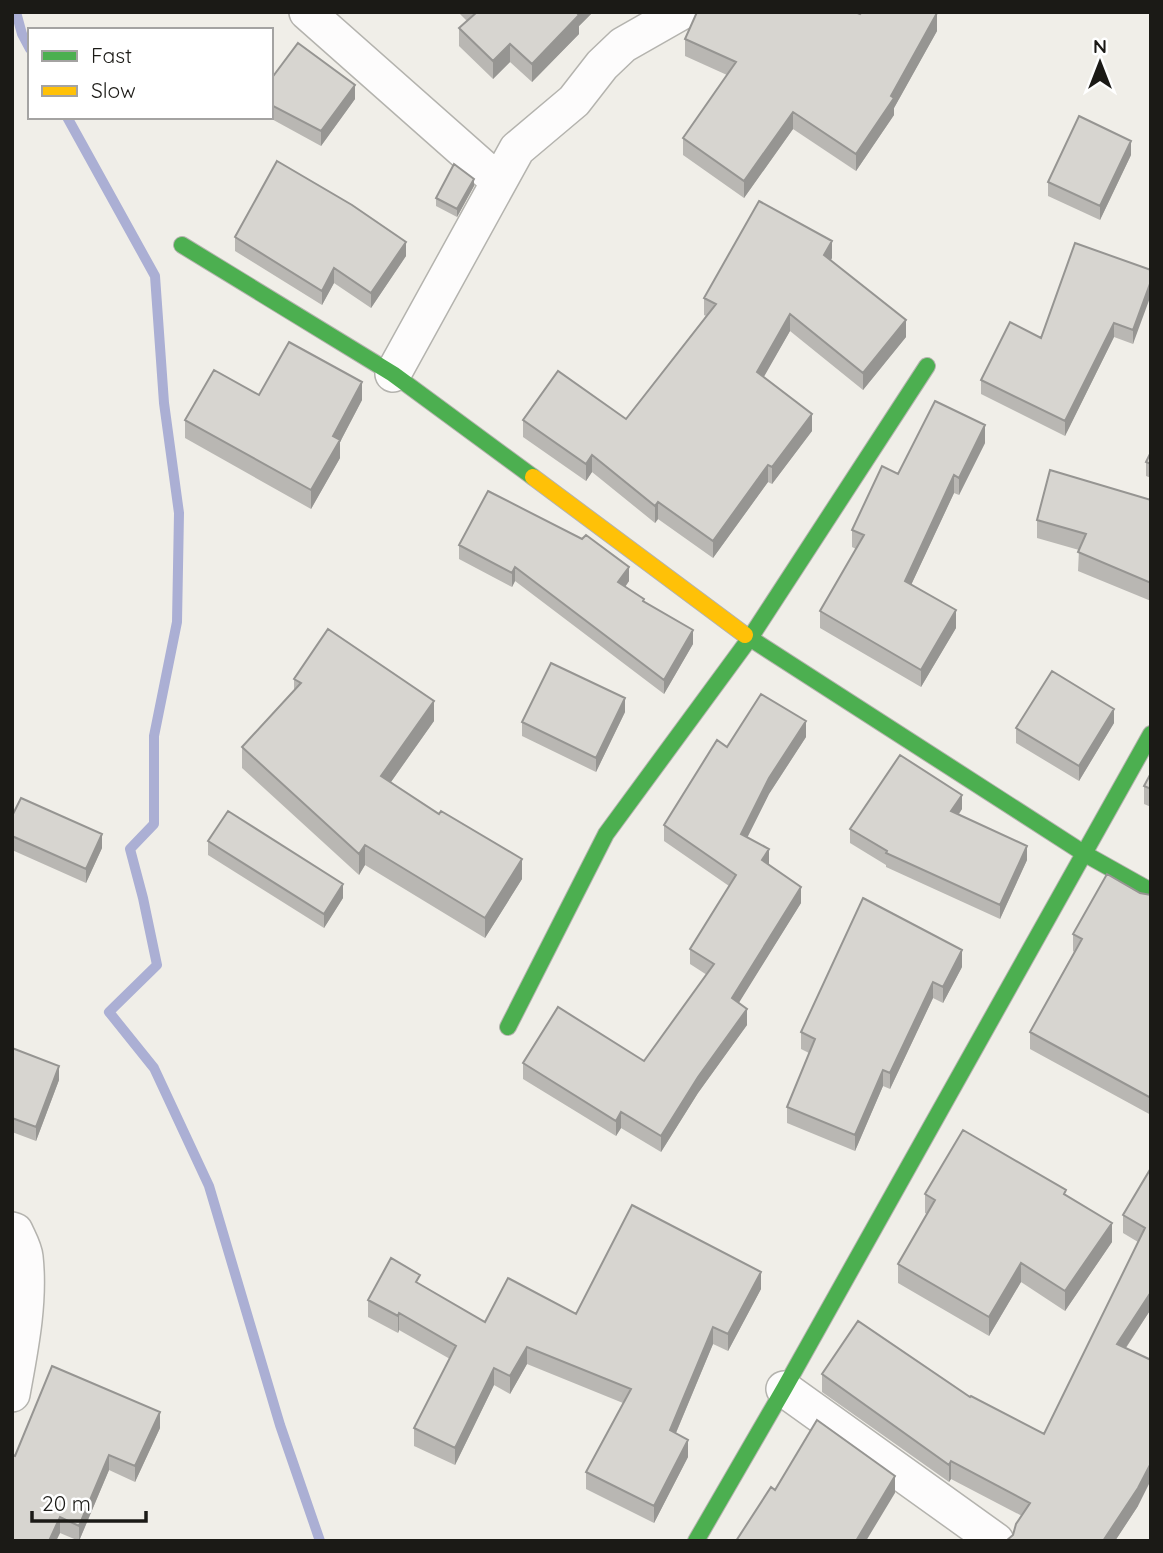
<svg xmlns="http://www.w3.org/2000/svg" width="1163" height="1553" viewBox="0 0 1163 1553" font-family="Quicksand,sans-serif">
<rect width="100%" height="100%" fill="#f0eee8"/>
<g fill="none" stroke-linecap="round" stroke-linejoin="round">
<!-- stream -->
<path stroke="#abafd4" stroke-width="10" d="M16 12 22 34 30 49
M67 117 155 276 164 403 179 513 177 622 154 736V824L130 849 143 898 157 965 109 1012 154 1068 209 1186 280 1425 320 1541"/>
<!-- street casing -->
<g stroke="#b4b3ae" stroke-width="38">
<path id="street" d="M307 12 498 181
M393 374 517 149 574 101 602 65 623 45 681 12
M12 1230 15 1231C19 1240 24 1248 25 1257 30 1302 20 1350 12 1394
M784 1389 996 1541"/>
</g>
<!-- fast casing -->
<g stroke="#b4b3ae" stroke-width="18">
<path id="fast" d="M182 245 393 374 533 477
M745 635 1085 854 1151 891
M508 1027 606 834 750 638 927 366
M696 1541 784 1389 1151 734"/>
</g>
<!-- slow casing -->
<g stroke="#b4b3ae" stroke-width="18">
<path id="slow" d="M533 477 745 635"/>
</g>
<!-- street -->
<use href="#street" stroke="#fdfcfc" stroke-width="35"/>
<!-- fast -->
<use href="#fast" stroke="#4caf50" stroke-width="16"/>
<!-- slow -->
<use href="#slow" stroke="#ffc107" stroke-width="16"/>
</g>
<!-- wall -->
<path fill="#b9b7b3" d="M458 12H593L579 26V34L532 82 510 62 493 79 459 46V28L467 21Z
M860 14 937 31 894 108V115L856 171 793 129 744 198 683 155V138L727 75 685 56V39Z
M271 79 355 99 321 146 268 117H271Z
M1131 155 1100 220 1048 196V182Z
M474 186 457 217 436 206V198Z
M235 237 406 256 371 308 334 283 322 305 235 251Z
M832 258 831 260 906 337 863 390 790 331 763 377 812 431 772 484 768 482 713 558 658 519 655 523 592 472 586 481 523 437V420L626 419 706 316 704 315V298Z
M1151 270 1133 344 1114 337 1065 436 981 394V380L1041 338Z
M259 395 362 400 340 442V458L311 509 185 438V420Z
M985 443 959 495 954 493 911 585 956 628 921 687 820 628V611L856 549 852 547V530L898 474Z
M1151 452V478L1146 476V462Z
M1151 500V601L1078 571 1079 550 1037 538V520Z
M459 545 629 581 625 587 693 644 664 694 515 581 512 587 459 559Z
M294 679 434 721 391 782 522 879 485 938 365 865 359 875 242 768V747L294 690Z
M625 712 596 772 522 736V722Z
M1114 723 1079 781 1016 743V728Z
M806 737 769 794 747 838 801 903 738 1003 747 1025 698 1093 661 1152 621 1128 616 1136 523 1079V1063L644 1061 707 975 690 964V949L729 886 664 841V825L727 747Z
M1151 773V807L1144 804V786Z
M962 809 959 814 1027 860 1000 919 886 867V865L850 843V829Z
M12 816 102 848 86 883 12 850Z
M208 841 343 898 324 928 208 855Z
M1140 893 1151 895V1115L1030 1049V1032L1074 952 1073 951V934Z
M962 967 943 1003 933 998 890 1089 883 1086 855 1151 787 1123V1107L809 1053 801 1049V1032Z
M12 1048 59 1080 36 1141 12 1132Z
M1151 1168V1309L1126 1348 1138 1506 1115 1541H1006L1013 1535 1022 1516 951 1479 949 1482 822 1392V1374L970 1397 1044 1434 1138 1242 1123 1233V1215Z
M925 1194 1066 1195 1112 1242 1065 1311 1021 1282 989 1336 898 1283V1264L927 1214 925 1213Z
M420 1284 485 1322 576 1314 761 1289 728 1351 713 1344 676 1433 688 1457 654 1523 586 1489V1472L623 1403 527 1364 510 1394 494 1385 455 1465 414 1446V1428L450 1359 399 1330 398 1333 368 1317V1300Z
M160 1428 135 1482 109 1470 79 1541 60 1533 56 1541H12L15 1456Z"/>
<!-- shaded-wall -->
<path fill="#969592" d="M574 12H593L579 26V34L532 82V64Z
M937 13V31L894 108V115L856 171V154L891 96Z
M510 44V62L493 79V61Z
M355 85V99L321 146V131Z
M793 112V129L744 198V181Z
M1131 141V155L1100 220V206Z
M474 179V186L457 217V209Z
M832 241V258L824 272V255Z
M406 242V256L371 308V293Z
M334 268V283L322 305V291Z
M1151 281V295L1133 344V330Z
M790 314V331L757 389V372Z
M906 320V337L863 390V373Z
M1114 323V337L1065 436V421Z
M362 382V400L340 442V458L311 509V490L333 436Z
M812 414V431L772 484V467Z
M985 425V443L959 495V478Z
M592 455V472L586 481V464Z
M768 465V482L713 558V541Z
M954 475V493L905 598V581Z
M658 502V519L655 523V506Z
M515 567V581L512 587V573Z
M629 567V581L618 597V582Z
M956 610V628L921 687V670Z
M693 630V644L664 694V680Z
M625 698V712L596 772V758Z
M434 701V721L381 796V776Z
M1114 709V723L1079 781V766Z
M806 721V737L769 794 741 850V834L769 778Z
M962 795V809L951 825V811Z
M102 834V848L86 883V869Z
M365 845V865L359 875V854Z
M1027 846V860L1000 919V905Z
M769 849V865L762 860Z
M522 859V879L485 938V918Z
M343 884V898L324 928V914Z
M801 887V903L732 1014V998Z
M962 950V967L943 1003V987Z
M933 982V998L890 1089V1073Z
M747 1009V1025L698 1093 661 1152V1136L698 1077Z
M59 1066V1080L36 1141V1127Z
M883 1070V1086L855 1151V1135Z
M621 1112V1128L616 1136V1121Z
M1112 1223V1242L1065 1311V1291Z
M1021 1263V1282L989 1336V1317Z
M761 1272V1289L728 1351V1334Z
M1151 1292V1309L1117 1361V1344Z
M399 1313V1330L398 1333V1316Z
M713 1327V1344L670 1447V1430Z
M527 1347V1364L510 1394V1376Z
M494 1368V1385L455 1465V1448Z
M160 1412V1428L135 1482V1466Z
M688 1440V1457L654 1523V1506Z
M109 1455V1470L79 1541V1526Z
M951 1461V1479L949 1482V1465Z
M1151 1463V1480L1138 1506 1115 1541H1103Z
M895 1476V1493L866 1541H856Z
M60 1517V1533L56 1541H49Z"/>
<!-- building -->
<path fill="#d7d5d0" stroke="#969592" stroke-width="2" d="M477 12H576L579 15 532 64 510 44 493 61 459 28Z
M697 12H855L860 14 862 12H935L937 13 891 96 894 98 856 154 793 112 744 181 683 138 736 62 685 39Z
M298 43 355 85 321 131 271 105V79Z
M1079 116 1131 141 1100 206 1048 182Z
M277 161 352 205 406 242 371 293 334 268 322 291 235 237Z
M454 164 474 179 457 209 436 198Z
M759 201 832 241 824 255 906 320 863 373 790 314 757 372 812 414 772 467 768 465 713 541 658 502 655 506 592 455 586 464 523 420 558 371 626 419 716 304 704 298Z
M1075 243 1151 270V281L1133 330 1114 323 1065 421 981 380 1010 322 1041 338Z
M289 342 362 382 333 436 340 440 311 490 185 420 214 370 259 395Z
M935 401 985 425 959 478 954 475 905 581 956 610 921 670 820 611 864 535 852 530 882 466 898 474Z
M1151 452V464L1146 462Z
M1050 470 1151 500V583L1078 552 1086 534 1037 520Z
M488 491 582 539 586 535 629 567 618 582 644 599 643 601 693 630 664 680 515 567 512 573 459 545Z
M328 629 434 701 381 776 439 814 441 811 522 859 485 918 365 845 359 854 242 747 301 683 294 679Z
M551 663 625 698 596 758 522 722Z
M1052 671 1114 709 1079 766 1016 728Z
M761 694 806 721 769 778 741 834 769 849 762 860 801 887 732 998 747 1009 698 1077 661 1136 621 1112 616 1121 523 1063 558 1007 644 1061 714 964 690 949 736 875 664 825 717 740 727 747Z
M900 755 962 795 951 811 1027 846 1000 905 886 853 887 851 850 829Z
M1151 773V789L1144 786Z
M21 798 102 834 86 869 12 836V816Z
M228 811 343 884 324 914 208 841Z
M1107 874 1140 893 1151 895V1098L1030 1032 1082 939 1073 934Z
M863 898 962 950 943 987 933 982 890 1073 883 1070 855 1135 787 1107 815 1039 801 1032Z
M12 1048 59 1066 36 1127 12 1118Z
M963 1130 1066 1190 1064 1194 1112 1223 1065 1291 1021 1263 989 1317 898 1264 935 1200 925 1194Z
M1151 1168V1292L1117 1344 1151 1360V1463L1138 1488 1103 1541H1006L1013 1535 1016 1524 1030 1503 951 1461 949 1465 822 1374 858 1321 970 1397 971 1396 1044 1434 1145 1228 1123 1215Z
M632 1205 761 1272 728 1334 713 1327 670 1430 688 1440 654 1506 586 1472 631 1389 527 1347 510 1376 494 1368 455 1448 414 1428 456 1346 399 1313 398 1316 368 1300 391 1258 420 1275 416 1282 485 1322 508 1278 576 1314Z
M52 1366 160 1412 135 1466 109 1455 79 1526 60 1517 49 1541H12V1455L15 1456Z
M817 1420 895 1476 856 1541H736L771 1487 775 1490Z"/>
<!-- border -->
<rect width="1163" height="1553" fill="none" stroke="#1b1a16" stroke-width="28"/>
<!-- legend -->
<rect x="28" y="28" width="245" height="91" fill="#ffffff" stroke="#a4a3a2" stroke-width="2"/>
<rect x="42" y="51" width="35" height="10" fill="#4caf50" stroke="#a4a3a2" stroke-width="2"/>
<text x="91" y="63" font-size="21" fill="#1b1a16">Fast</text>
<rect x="42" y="86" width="35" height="10" fill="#ffc107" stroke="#a4a3a2" stroke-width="2"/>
<text x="91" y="98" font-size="21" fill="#1b1a16">Slow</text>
<!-- north arrow -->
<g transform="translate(1100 63)" stroke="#ffffff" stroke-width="5" paint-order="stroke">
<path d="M0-5L12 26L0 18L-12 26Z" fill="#1b1a16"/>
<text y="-10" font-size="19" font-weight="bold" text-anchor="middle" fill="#1b1a16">N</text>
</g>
<!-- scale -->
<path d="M32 1511v10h114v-10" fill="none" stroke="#1b1a16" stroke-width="3.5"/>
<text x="42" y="1511" font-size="21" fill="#1b1a16" stroke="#ffffff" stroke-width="5" paint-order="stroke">20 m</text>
</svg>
